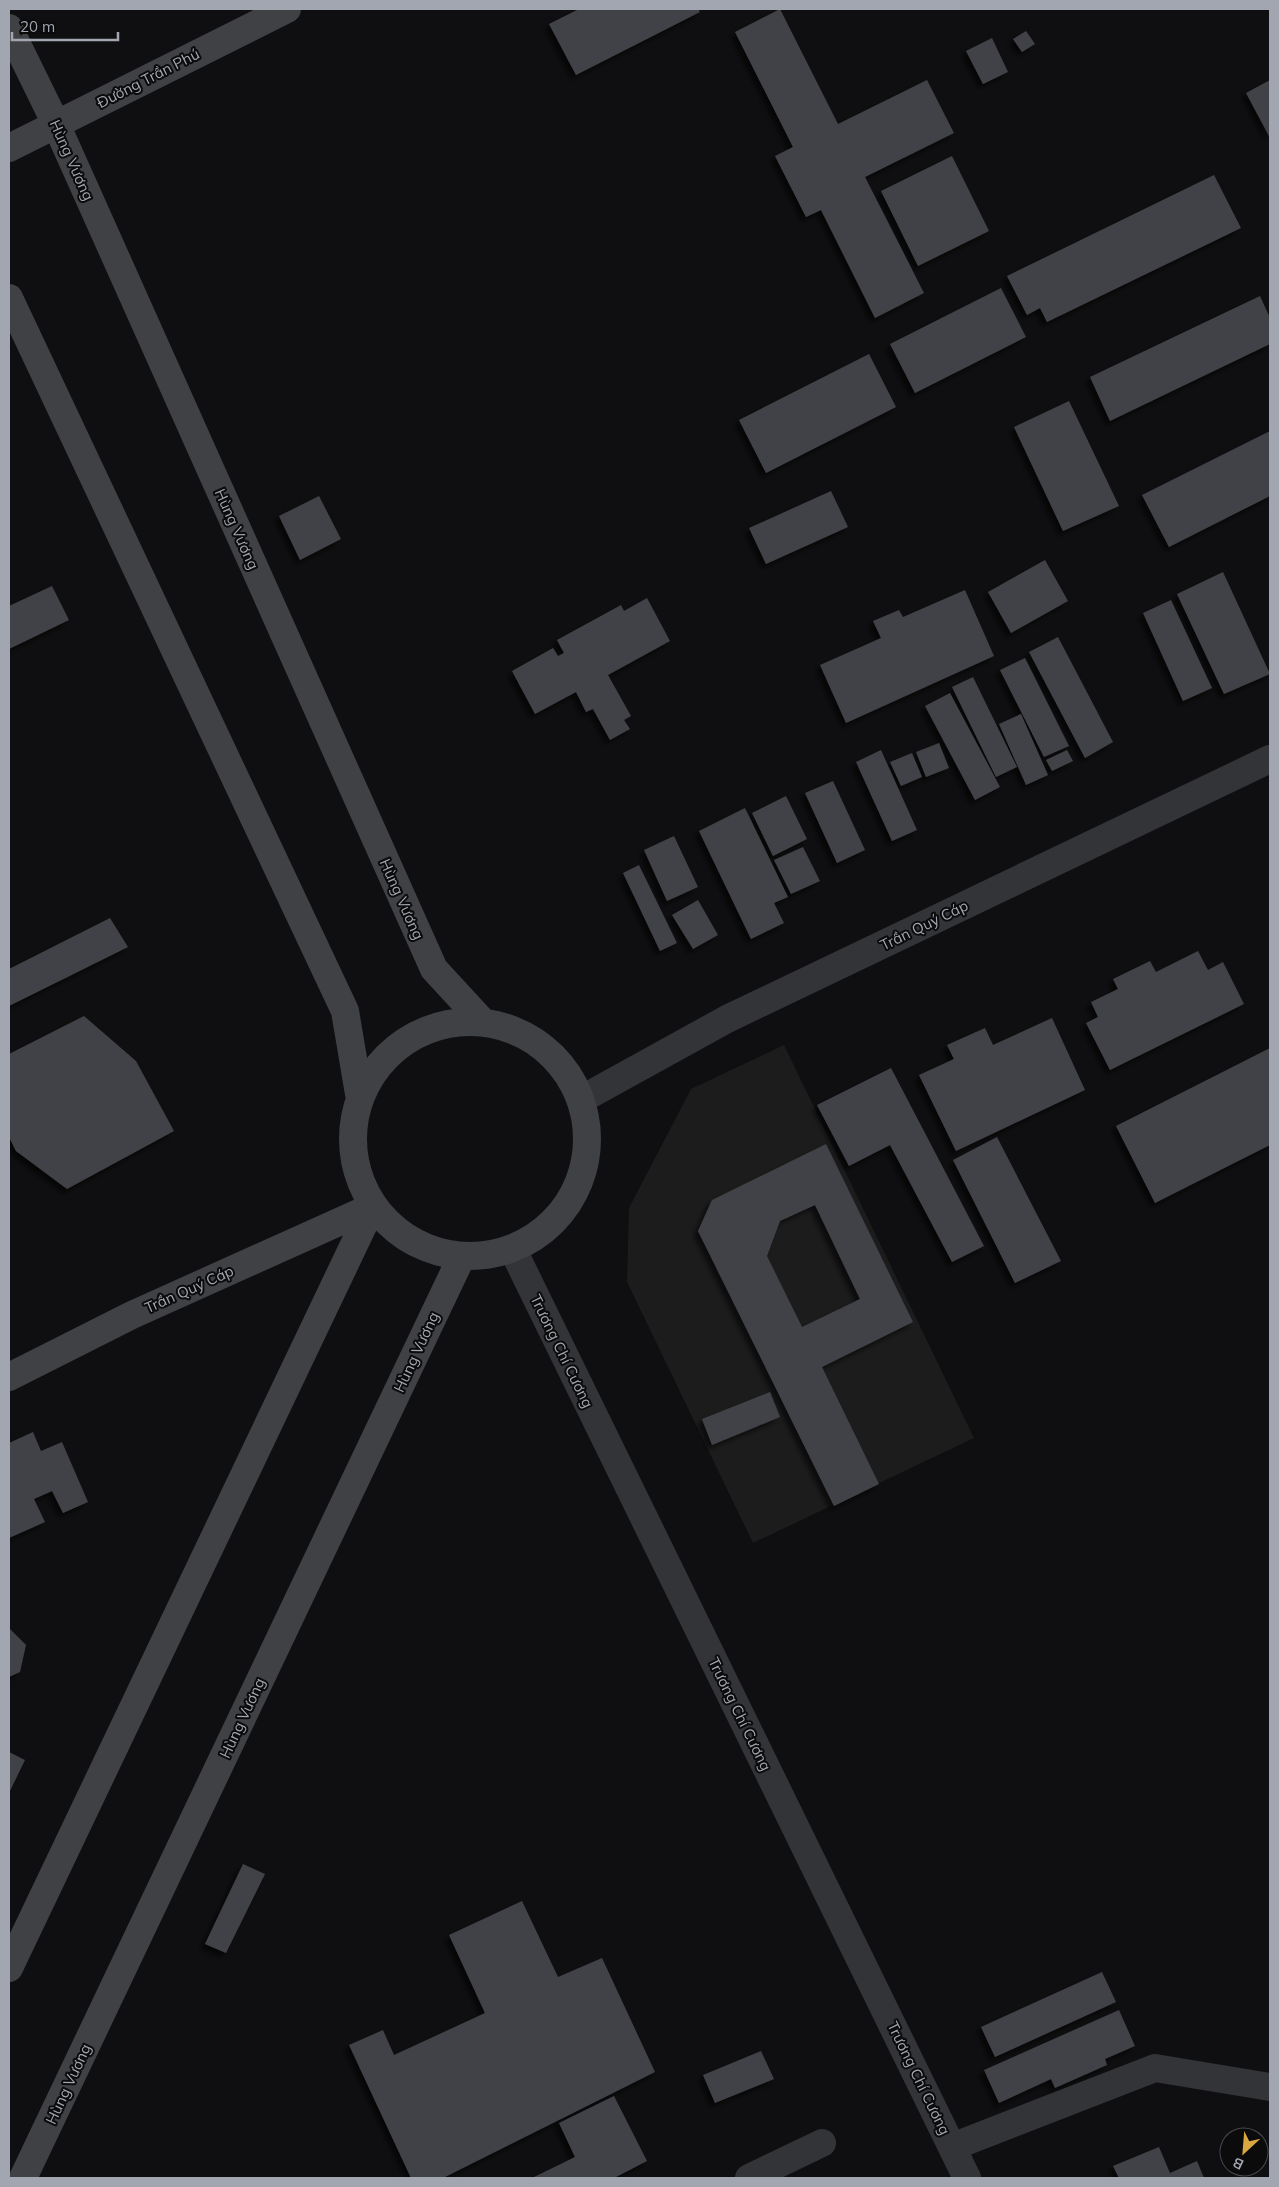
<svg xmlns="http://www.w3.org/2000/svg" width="1279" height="2187" viewBox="0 0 1279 2187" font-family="Mulish,sans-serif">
<defs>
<filter id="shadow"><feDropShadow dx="-4.5" dy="4.5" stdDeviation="2.5" flood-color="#0009"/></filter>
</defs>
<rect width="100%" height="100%" fill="#0f0f11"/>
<!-- built -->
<path fill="#1c1c1d" d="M784 1045 974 1438 753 1543 627 1282 629 1208 691 1089Z"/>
<!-- building -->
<path fill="#414246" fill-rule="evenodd" filter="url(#shadow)" d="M579 9H698L700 12 576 75 549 24Z
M780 9 838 124 927 80 954 133 865 177 924 293 875 318 821 210 806 217 775 156 793 147 735 32Z
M1026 31 1035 44 1022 52 1013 39Z
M992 38 1008 72 983 84 966 51Z
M1270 80V138L1246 93Z
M952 156 989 231 918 266 881 191Z
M1214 175 1241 228 1047 322 1040 308 1027 315 1007 276Z
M1001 288 1026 337 915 393 890 344Z
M1260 296 1270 318V344L1110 421 1090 377Z
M869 354 896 407 766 473 739 420Z
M1069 401 1119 506 1063 531 1014 427Z
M1270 431V496L1169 547 1142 495Z
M831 491 848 527 766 564 749 528Z
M319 496 341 539 300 560 279 516Z
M1045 560 1068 601 1011 633 988 592Z
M1223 572 1270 674 1224 694 1177 594Z
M52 586 69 620 9 649V606Z
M965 590 994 656 846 723 820 665 881 638 873 621 899 610 903 617Z
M647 598 670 641 608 675 631 716 624 720 630 729 610 740 593 709 586 712 576 692 535 714 512 671 553 648 558 656 564 653 557 640 621 605 624 611Z
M1171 600 1212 688 1183 701 1143 613Z
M1058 637 1113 742 1085 758 1029 652Z
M1025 658 1069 746 1044 757 1000 670Z
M973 677 1017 767 996 777 952 687Z
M950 693 1000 787 975 800 925 706Z
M1021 714 1048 775 1026 785 999 724Z
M939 743 949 768 926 777 916 752Z
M881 750 917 830 892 841 856 762Z
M1067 750 1073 761 1052 771 1046 760Z
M912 753 922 777 901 786 890 762Z
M833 781 865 850 837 863 805 793Z
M786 796 807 839 773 856 752 813Z
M745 808 788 897 774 903 784 923 751 939 699 831Z
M674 836 698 887 667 901 644 850Z
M803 847 820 881 791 894 774 860Z
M639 865 677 943 660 951 623 873Z
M698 900 718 935 693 949 672 915Z
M110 918 128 947 9 1006V969Z
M1198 951 1208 970 1223 962 1244 1004 1110 1070 1086 1023 1098 1017 1091 1002 1118 989 1113 979 1150 961 1156 972Z
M84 1016 136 1061 174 1131 67 1189 16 1151 9 1137V1054Z
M1052 1018 1085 1090 956 1151 919 1075 954 1059 947 1045 985 1028 993 1045Z
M1270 1048V1145L1155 1203 1116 1126Z
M891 1068 984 1246 952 1262 890 1145 849 1166 817 1105Z
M997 1137 1061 1261 1015 1283 953 1160Z
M826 1144 913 1322 822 1367 879 1484 834 1506 698 1231 712 1200ZM815 1205 860 1299 802 1327 767 1256 780 1221Z
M770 1392 780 1417 712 1445 702 1419Z
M33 1432 41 1451 62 1442 88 1502 63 1513 52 1491 34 1499 45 1522 9 1538V1443Z
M9 1628 26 1645 20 1672 9 1677Z
M9 1752 25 1760 9 1793Z
M243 1864 265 1874 226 1953 205 1944Z
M522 1901 558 1977 602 1958 655 2072 443 2178H411L349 2045 383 2030 394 2055 485 2013 449 1935Z
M1102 1972 1116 2002 995 2057 981 2027Z
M1119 2010 1135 2046 1105 2059 1107 2065 1055 2088 1051 2079 999 2103 984 2070Z
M761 2051 774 2079 715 2103 703 2075Z
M614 2096 647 2161 614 2178H532L575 2157 559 2123Z
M1159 2147 1170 2173 1197 2161 1204 2178H1119L1113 2166Z"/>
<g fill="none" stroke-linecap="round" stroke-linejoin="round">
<!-- street -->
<path stroke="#333437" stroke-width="28" d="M582 1099 727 1019 1270 759
M513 1250 967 2178
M952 2147 1155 2068 1270 2087
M749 2178 822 2143"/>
<!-- secondary -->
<path stroke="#3f4145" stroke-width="28" d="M9 28 56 124 434 969 481 1020
M9 148 287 9
M9 298 345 1011 359 1094
M353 1139a117 117 0 1 1 234 0a117 117 0 1 1-234 0Z
M9 1377 132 1315 372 1207
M9 1968 372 1207
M23 2178 461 1258"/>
</g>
<g text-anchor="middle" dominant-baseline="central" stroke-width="4" stroke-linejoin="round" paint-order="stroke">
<!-- street labels -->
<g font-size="15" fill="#a2a6b0" stroke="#0b0b0b">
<text transform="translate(148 78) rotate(-27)">Đường Trần Phú</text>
<text transform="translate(72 160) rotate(66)">Hùng Vương</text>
<text transform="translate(237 529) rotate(66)">Hùng Vương</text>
<text transform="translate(402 899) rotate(66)">Hùng Vương</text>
<text transform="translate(924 925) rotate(-26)">Trần Quý Cáp</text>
<text transform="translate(189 1289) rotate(-24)">Trần Quý Cáp</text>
<text transform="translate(562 1351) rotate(64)">Trương Chí Cương</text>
<text transform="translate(416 1352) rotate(-65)">Hùng Vương</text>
<text transform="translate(740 1714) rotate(64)">Trương Chí Cương</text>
<text transform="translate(242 1718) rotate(-65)">Hùng Vương</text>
<text transform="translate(919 2078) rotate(64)">Trương Chí Cương</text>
<text transform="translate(68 2084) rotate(-65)">Hùng Vương</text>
</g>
</g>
<!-- border -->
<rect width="1279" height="2187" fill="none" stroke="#a2a6b0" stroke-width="20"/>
<!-- north arrow -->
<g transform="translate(1244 2152) rotate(206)"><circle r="24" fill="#0b0b0b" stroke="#47494d"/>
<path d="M0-4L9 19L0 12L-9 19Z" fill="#d8a73f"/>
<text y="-8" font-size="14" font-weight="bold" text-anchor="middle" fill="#a2a6b0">B</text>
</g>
<!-- scale -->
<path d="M12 32v8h106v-8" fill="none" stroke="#a2a6b0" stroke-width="2.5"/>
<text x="20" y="32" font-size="15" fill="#a2a6b0" stroke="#0b0b0b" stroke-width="4" paint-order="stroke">20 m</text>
</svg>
